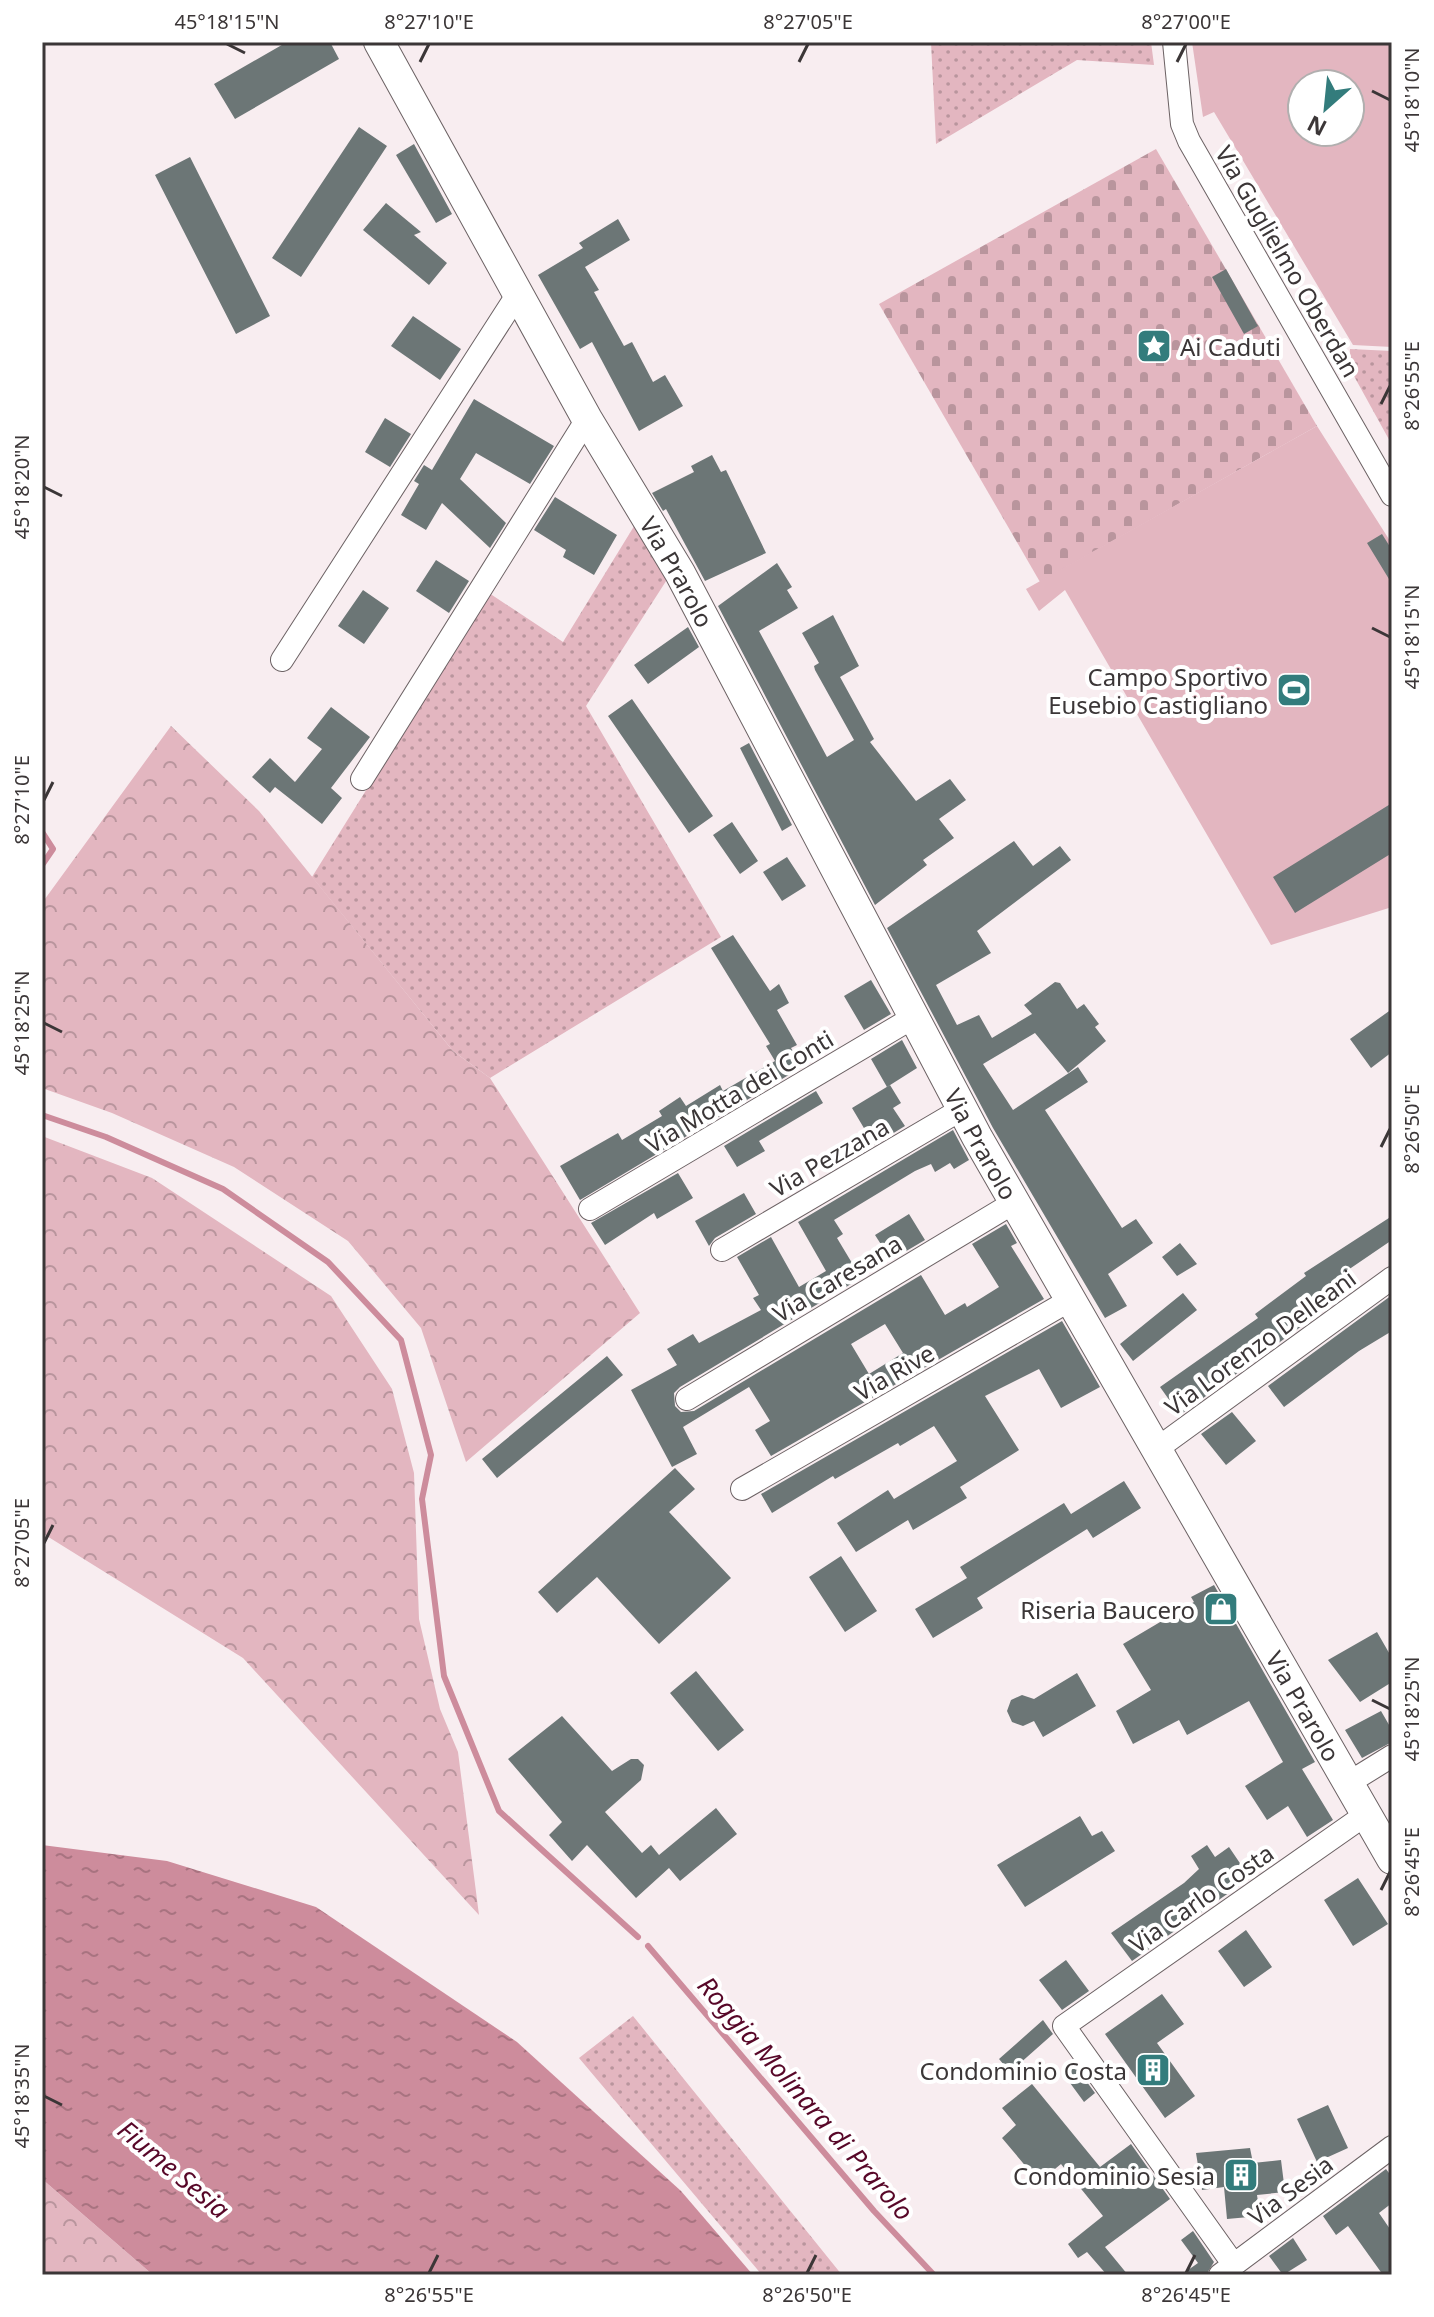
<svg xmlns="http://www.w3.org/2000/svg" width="1434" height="2317" viewBox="0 0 1434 2317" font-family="'Noto Sans',sans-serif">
<defs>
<pattern id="grass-dots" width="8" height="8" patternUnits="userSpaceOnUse" patternTransform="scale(2)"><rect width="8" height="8" fill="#e3b6c0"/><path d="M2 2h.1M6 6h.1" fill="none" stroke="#b9959d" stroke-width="1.8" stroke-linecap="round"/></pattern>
<pattern id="forest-crowns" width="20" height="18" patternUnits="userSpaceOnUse" patternTransform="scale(2)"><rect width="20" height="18" fill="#e3b6c0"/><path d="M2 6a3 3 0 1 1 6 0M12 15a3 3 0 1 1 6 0" fill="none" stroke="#b9959d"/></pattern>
<pattern id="cemetery-stones" width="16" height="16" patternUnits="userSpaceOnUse" patternTransform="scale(2)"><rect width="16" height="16" fill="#e3b6c0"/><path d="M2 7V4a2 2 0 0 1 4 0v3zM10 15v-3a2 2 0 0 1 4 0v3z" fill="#b9959d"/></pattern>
<pattern id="water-ripples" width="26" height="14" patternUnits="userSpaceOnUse" patternTransform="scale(2)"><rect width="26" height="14" fill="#cd8c9c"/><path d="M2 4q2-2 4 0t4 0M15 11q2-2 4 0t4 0" fill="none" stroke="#a87380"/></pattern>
</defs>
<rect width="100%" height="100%" fill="#f8edf0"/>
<!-- grass -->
<path fill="url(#grass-dots)" d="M931 42H1151L1154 65 1077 60 936 144Z
M1350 349 1392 351V445L1349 367Z
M636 523 668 578 586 706 721 937 490 1078 453 1051 312 877 489 593 563 642Z
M633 2016 842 2275H762L579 2058Z"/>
<!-- forest -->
<path fill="url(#forest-crowns)" d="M171 726 259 811 453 1051 490 1078 640 1313 466 1462 421 1328 348 1241 234 1167 112 1113 42 1088V903Z
M42 1136 152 1178 331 1296 392 1389 414 1473 419 1619 440 1709 458 1752 479 1915 243 1658 42 1533Z
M42 2179 50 2186 153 2275H42Z"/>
<!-- cemetery -->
<path fill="url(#cemetery-stones)" d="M1156 149 1317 426 1040 582 879 304Z"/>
<!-- park -->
<path fill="#e3b6c0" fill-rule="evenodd" d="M1192 42H1392V347L1353 345 1214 112 1203 117ZM1302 84H1350V132H1302Z
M1317 426 1392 544V907L1271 945 1065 590 1039 611 1026 589Z"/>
<!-- water -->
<path fill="url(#water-ripples)" d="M42 1845 167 1861 316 1907 517 2042 681 2191 753 2275H153L42 2179Z"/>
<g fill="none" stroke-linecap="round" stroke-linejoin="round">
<!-- stream -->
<path stroke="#cd8c9c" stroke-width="6" d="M42 832 53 849 42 865
M42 1115 106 1137 223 1189 328 1262 401 1340 431 1455 422 1499 444 1676 499 1811 638 1937
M648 1946 874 2211 934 2275"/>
</g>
<!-- building -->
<path fill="#6c7676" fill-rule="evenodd" d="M287 42H330L339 59 235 119 214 84Z
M359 127 387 146 301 277 272 258Z
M414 144 452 214 436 223 396 155Z
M190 157 270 316 236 334 155 175Z
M386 203 421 232 414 235 447 263 429 285 363 230Z
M618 219 630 240 585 267 599 290 594 292 624 346 632 342 653 382 665 375 683 406 639 431 592 342 580 349 538 275 583 248 579 243Z
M1226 269 1258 326 1244 334 1212 277Z
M413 316 461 349 440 380 391 346Z
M474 399 554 446 530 484 476 453 460 479 506 523 490 548 442 503 426 530 401 515 419 484 414 481 424 465 432 470Z
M385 418 411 434 390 467 365 452Z
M712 455 721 472 726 470 766 553 705 581 666 509 663 511 652 493 694 472 691 466Z
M555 497 617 535 594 575 563 557 566 550 534 530Z
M1382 534 1392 550V584L1367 543Z
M436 560 469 581 449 613 416 591Z
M777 563 792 587 787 590 798 608 759 631 827 757 854 740 815 670 814 666 819 663 802 633 833 615 859 666 840 677 874 739 870 742 916 801 950 779 966 800 939 819 954 838 923 860 927 865 875 905 718 606Z
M363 590 389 608 364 644 338 626Z
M688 627 699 647 648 684 634 665Z
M632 699 713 816 689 833 608 716Z
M331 707 370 737 331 788 342 798 322 824 275 787 270 793 252 777 270 758 295 782 322 749 307 738Z
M749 743 792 825 782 831 740 748Z
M1392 803V853L1295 913 1273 877Z
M732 822 758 861 740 874 713 835Z
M1014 841 1033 866 1060 846 1071 860 977 931 991 953 936 985 957 1025 979 1015 992 1038 1032 1014 1024 1005 1055 982 1060 983 1077 1009 1084 1004 1099 1024 1095 1027 1106 1041 1068 1073 1035 1033 983 1064 1013 1110 1078 1067 1088 1082 1045 1110 1122 1228 1136 1219 1153 1243 1108 1274 1127 1306 1105 1318 993 1128 887 928Z
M787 857 806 886 782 901 763 872Z
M733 935 770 991 779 984 789 1003 777 1010 797 1045 791 1048 802 1067 580 1200 560 1166 618 1133 622 1140 662 1116 659 1111 680 1097 686 1106 720 1085 723 1091 775 1061 766 1046 770 1044 711 948Z
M871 980 891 1014 864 1030 844 996Z
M1392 1009V1052L1371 1068 1350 1039Z
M902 1040 917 1068 887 1087 871 1059Z
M890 1085 901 1103 893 1108 905 1126 874 1145 852 1108Z
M816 1091 823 1103 759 1141 765 1151 737 1167 724 1146Z
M953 1130 969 1160 954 1169 950 1163 935 1172 931 1164 915 1171 834 1220 843 1234 837 1238 861 1278 680 1387 674 1393 675 1406 681 1412 694 1411 921 1275 945 1315 965 1303 967 1307 999 1287 972 1244 1006 1224 1017 1243 1011 1246 1044 1299 771 1456 755 1430 770 1421 749 1387 683 1427 697 1454 672 1467 631 1390 677 1365 667 1349 693 1334 699 1343 761 1310 753 1298 759 1295 737 1257 771 1237 799 1287 826 1271 798 1222ZM885 1324 903 1353 869 1374 851 1344Z
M678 1173 693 1198 657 1219 654 1213 605 1245 591 1223Z
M744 1193 756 1214 715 1238 709 1246 695 1221Z
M909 1214 925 1240 891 1260 875 1235Z
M1392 1216V1240L1348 1270 1358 1285 1180 1415 1160 1387 1258 1318 1255 1314 1306 1276 1304 1273Z
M1180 1243 1197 1264 1177 1276 1162 1257Z
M1183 1293 1197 1310 1133 1361 1120 1344Z
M1392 1295V1331L1359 1351 1284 1407 1268 1386Z
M1062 1321 1100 1387 1061 1408 1039 1369 985 1396 1019 1450 960 1487 967 1498 913 1530 908 1520 856 1552 837 1523 888 1490 894 1499 957 1461 934 1426 900 1446 898 1443 835 1479 833 1476 772 1513 761 1494Z
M607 1356 623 1375 497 1478 482 1459Z
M1232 1412 1256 1441 1226 1465 1201 1434Z
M675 1468 695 1489 669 1512 731 1578 659 1644 597 1577 557 1613 538 1592Z
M1124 1481 1141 1508 1093 1538 1087 1529 977 1598 983 1608 933 1638 915 1609 967 1578 960 1567 1064 1503 1071 1514Z
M841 1556 877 1611 845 1632 809 1577Z
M1214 1585 1315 1762 1302 1769 1333 1820 1307 1837 1288 1806 1267 1820 1245 1786 1283 1762 1249 1701 1187 1735 1179 1720 1133 1744 1116 1711 1151 1690 1123 1644 1194 1602 1191 1597Z
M1377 1632 1392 1658V1682L1360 1702 1328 1660Z
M696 1671 744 1730 718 1751 670 1693Z
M1077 1673 1096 1706 1043 1737 1034 1721 1023 1726 1012 1722 1007 1711 1011 1700 1022 1695 1034 1699Z
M1381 1711 1392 1730V1742L1362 1758 1345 1730Z
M562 1716 612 1771 631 1759H638L644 1765 641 1780 605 1812 642 1853 651 1845 659 1855 716 1808 737 1834 680 1881 669 1868 636 1898 587 1845 572 1861 549 1835 562 1822 508 1759Z
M1080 1816 1092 1836 1102 1831 1115 1851 1025 1907 997 1865Z
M1207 1845 1215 1857 1229 1847 1250 1878 1132 1961 1111 1933 1184 1883 1199 1869 1191 1856Z
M1358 1878 1388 1924 1353 1946 1324 1900Z
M1246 1930 1272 1967 1244 1987 1218 1951Z
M1066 1960 1089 1991 1062 2010 1039 1980Z
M1162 1994 1184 2024 1157 2043 1195 2096 1165 2118 1105 2034Z
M1043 2020 1053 2034 1010 2072 999 2059Z
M1073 2063 1095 2093 1084 2102 1062 2072Z
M1032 2084 1100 2167 1131 2144 1170 2199 1105 2247 1128 2275H1107L1087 2252 1078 2258 1068 2244 1103 2216 1061 2164 1039 2182 1002 2138 1016 2125 1002 2108Z
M1328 2105 1348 2148 1317 2162 1297 2119Z
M1250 2148 1253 2163 1281 2160 1285 2192 1257 2195 1260 2216 1227 2219 1224 2187 1202 2190 1196 2153Z
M1386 2169 1392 2177V2203L1379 2213 1392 2232V2275H1383L1348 2226 1336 2235 1323 2216Z
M1193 2231 1214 2262 1206 2275H1181L1198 2263 1181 2240Z
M1293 2238 1307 2260 1283 2275 1269 2256Z"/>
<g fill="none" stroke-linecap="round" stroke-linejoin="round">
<!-- street casing -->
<g stroke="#6c6264" stroke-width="24">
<path id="street" d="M1174 42 1182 124 1189 141 1392 495
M282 660 519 292
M362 779 587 419
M590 1209 914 1017
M722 1250 962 1109
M687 1399 1015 1202
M1158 1448 1392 1278
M742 1489 1072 1299
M1350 1782 1392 1756
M1234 2265 1064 2026 1368 1813
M1220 2275 1392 2147"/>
</g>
<!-- secondary casing -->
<g stroke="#6c6264" stroke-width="32">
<g id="secondary">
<path id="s1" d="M379 42 587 419 680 573 977 1137 1392 1859"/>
</g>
</g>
<!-- street -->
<use href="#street" stroke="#fff" stroke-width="22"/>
<!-- secondary -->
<use href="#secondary" stroke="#fff" stroke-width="30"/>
</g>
<!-- ticks -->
<path fill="none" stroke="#3b3637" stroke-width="3" d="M227 44 245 53M420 62 429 44M799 62 808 44M1177 62 1186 44M1372 91 1390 100M1381 404 1390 386M44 487 62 496M1372 628 1390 637M44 800 53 782M44 1023 62 1032M1381 1147 1390 1129M44 1543 53 1525M1372 1700 1390 1709M1381 1890 1390 1872M44 2096 62 2105M429 2273 438 2255M807 2273 816 2255M1186 2273 1195 2255"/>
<!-- icons -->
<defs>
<g id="sight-square" transform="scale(1.8)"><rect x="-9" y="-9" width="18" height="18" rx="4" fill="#337c7c" stroke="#fff"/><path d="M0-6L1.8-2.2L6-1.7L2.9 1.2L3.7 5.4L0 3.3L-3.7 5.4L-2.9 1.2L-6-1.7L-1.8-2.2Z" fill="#fff"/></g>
<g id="stadium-square" transform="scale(1.8)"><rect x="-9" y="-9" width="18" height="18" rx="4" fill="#337c7c" stroke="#fff"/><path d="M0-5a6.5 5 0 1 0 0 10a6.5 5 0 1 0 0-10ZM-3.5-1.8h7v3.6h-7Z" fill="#fff"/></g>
<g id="shop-square" transform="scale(1.8)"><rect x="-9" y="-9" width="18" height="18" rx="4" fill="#337c7c" stroke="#fff"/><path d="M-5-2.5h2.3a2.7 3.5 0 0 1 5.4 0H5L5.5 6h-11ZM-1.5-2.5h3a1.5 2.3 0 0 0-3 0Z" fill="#fff"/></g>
<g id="building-square" transform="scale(1.8)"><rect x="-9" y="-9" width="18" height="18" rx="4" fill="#337c7c" stroke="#fff"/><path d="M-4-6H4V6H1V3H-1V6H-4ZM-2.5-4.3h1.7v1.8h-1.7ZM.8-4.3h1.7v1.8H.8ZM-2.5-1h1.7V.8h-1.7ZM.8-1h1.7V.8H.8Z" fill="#fff"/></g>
</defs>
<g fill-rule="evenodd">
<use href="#sight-square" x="1154" y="346"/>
<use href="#stadium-square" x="1294" y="690"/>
<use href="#shop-square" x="1221" y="1609"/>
<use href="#building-square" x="1153" y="2070"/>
<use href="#building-square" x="1241" y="2175"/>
</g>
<g text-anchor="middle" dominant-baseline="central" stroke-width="8" stroke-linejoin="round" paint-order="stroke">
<!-- street labels -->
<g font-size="24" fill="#3b3637" stroke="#fff">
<text transform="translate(1288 261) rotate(60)">Via Guglielmo Oberdan</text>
<text stroke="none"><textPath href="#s1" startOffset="608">Via Prarolo</textPath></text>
<text transform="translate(739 1091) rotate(-31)">Via Motta dei Conti</text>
<text stroke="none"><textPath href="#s1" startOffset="1256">Via Prarolo</textPath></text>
<text transform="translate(829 1157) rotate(-30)">Via Pezzana</text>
<text transform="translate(837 1278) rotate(-31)">Via Caresana</text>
<text transform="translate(1260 1342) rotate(-36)">Via Lorenzo Delleani</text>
<text transform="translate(894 1372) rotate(-30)">Via Rive</text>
<text stroke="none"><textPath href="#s1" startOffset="1904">Via Prarolo</textPath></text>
<text transform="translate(1201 1898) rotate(-35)">Via Carlo Costa</text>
<text transform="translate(1290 2190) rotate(-37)">Via Sesia</text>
</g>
<!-- poi labels -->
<g font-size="24" fill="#3b3637" stroke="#fff" text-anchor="end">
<text x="1180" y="346" text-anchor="start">Ai Caduti</text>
<text x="1268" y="676">Campo Sportivo<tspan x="1268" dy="28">Eusebio Castigliano</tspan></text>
<text x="1195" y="1609">Riseria Baucero</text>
<text x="1127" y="2070">Condominio Costa</text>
<text x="1215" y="2175">Condominio Sesia</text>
</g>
<!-- water labels -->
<g font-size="26" font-style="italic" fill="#570728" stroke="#fff">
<text transform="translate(806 2098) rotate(49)">Roggia Molinara di Prarolo</text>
<text transform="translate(174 2169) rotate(40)">Fiume Sesia</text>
</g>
</g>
<!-- border -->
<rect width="1434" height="2317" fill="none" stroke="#ffffff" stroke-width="88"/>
<!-- north arrow -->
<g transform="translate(1326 108) rotate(207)"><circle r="38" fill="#ffffff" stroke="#b1afaf" stroke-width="2"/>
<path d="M0-6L14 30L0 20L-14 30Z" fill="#337c7c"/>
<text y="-12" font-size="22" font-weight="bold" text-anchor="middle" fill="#3b3637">N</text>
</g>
<rect x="44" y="44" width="1346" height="2229" fill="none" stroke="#3b3637" stroke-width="3"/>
<g font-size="20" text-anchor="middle" fill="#3b3637">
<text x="227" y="29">45°18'15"N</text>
<text x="429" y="29">8°27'10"E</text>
<text x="808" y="29">8°27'05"E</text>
<text x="1186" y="29">8°27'00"E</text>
<text transform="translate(1412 100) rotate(-90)" y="7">45°18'10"N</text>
<text transform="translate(1412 386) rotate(-90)" y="7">8°26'55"E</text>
<text transform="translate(22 487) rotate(-90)" y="7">45°18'20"N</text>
<text transform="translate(1412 637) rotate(-90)" y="7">45°18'15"N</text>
<text transform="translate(22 800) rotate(-90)" y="7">8°27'10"E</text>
<text transform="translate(22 1023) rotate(-90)" y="7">45°18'25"N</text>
<text transform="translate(1412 1129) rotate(-90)" y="7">8°26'50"E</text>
<text transform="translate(22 1543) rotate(-90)" y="7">8°27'05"E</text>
<text transform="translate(1412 1709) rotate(-90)" y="7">45°18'25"N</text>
<text transform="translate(1412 1872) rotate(-90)" y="7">8°26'45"E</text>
<text transform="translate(22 2096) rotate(-90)" y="7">45°18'35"N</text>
<text x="429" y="2302">8°26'55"E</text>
<text x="807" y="2302">8°26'50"E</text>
<text x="1186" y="2302">8°26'45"E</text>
</g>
</svg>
